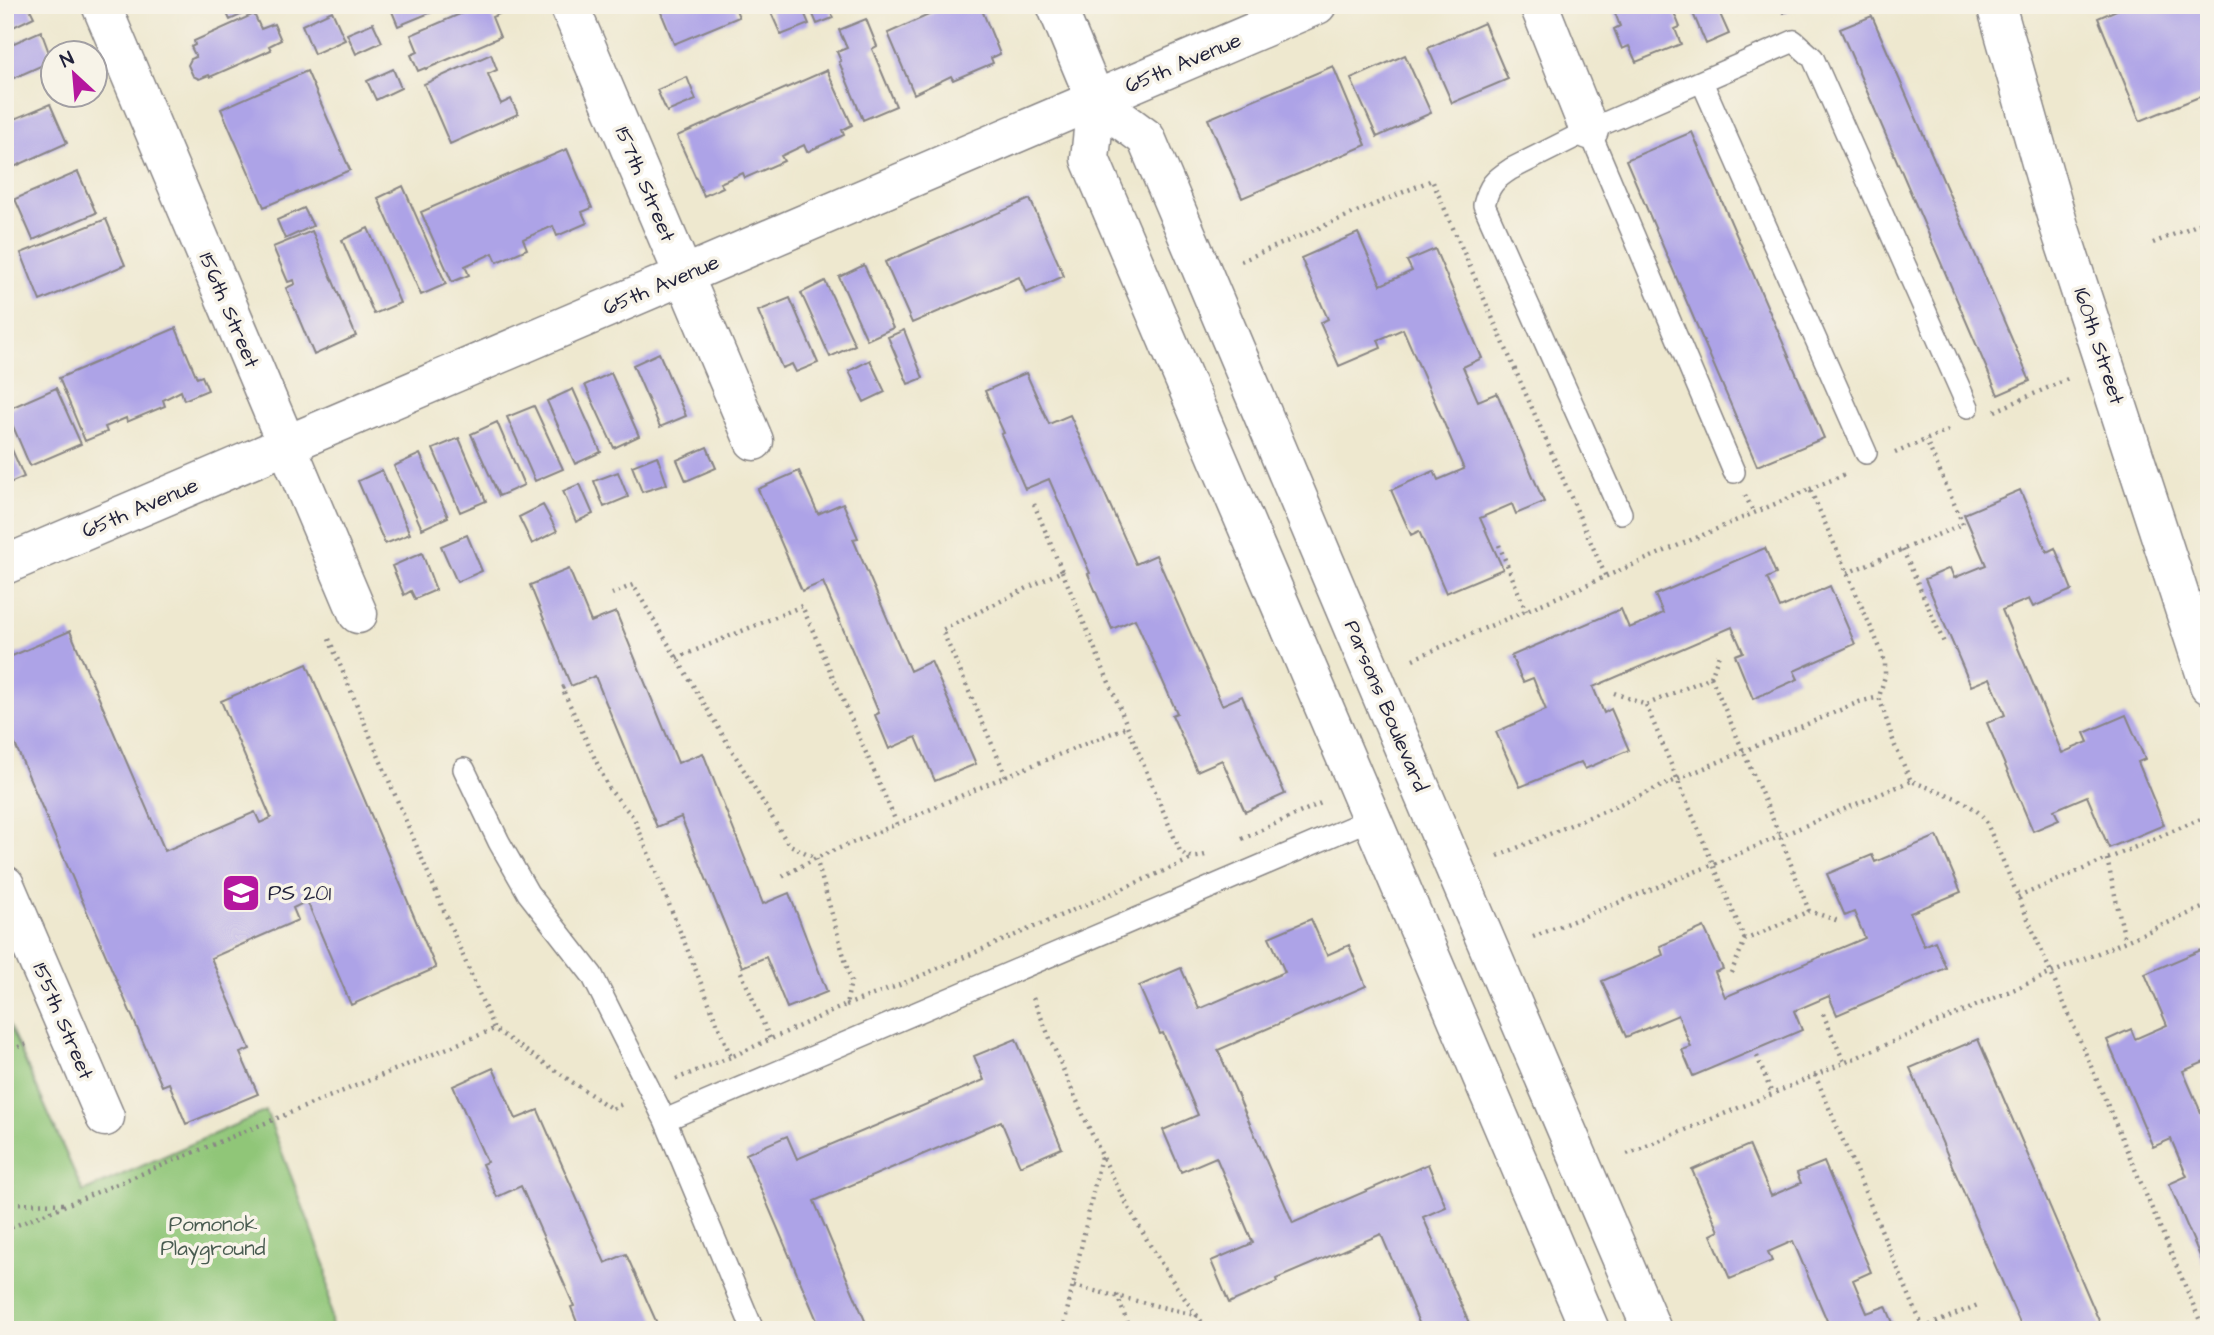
<svg xmlns="http://www.w3.org/2000/svg" width="2214" height="1335" viewBox="0 0 2214 1335" font-family="'Architects Daughter',sans-serif">
<rect width="100%" height="100%" fill="#f7f3e8"/>
<filter id="ink" filterUnits="userSpaceOnUse"><feTurbulence type="fractalNoise" baseFrequency=".0143" numOctaves="2"/><feDisplacementMap in="SourceGraphic" scale="14" xChannelSelector="R" yChannelSelector="G"/><feConvolveMatrix kernelMatrix="1 2 1 2 8 2 1 2 1" color-interpolation-filters="sRGB"/></filter>
<filter id="wash" filterUnits="userSpaceOnUse"><feTurbulence type="fractalNoise" baseFrequency=".00686" numOctaves="4" result="noise"/><feDisplacementMap in="SourceGraphic" scale="28" xChannelSelector="R" yChannelSelector="G"/><feGaussianBlur stdDeviation="1.57" result="paint"/><feColorMatrix in="noise" values="0 0 0 0 0 0 0 0 0 0 0 0 0 0 0 0 0 1.4 0 .05"/><feComposite in="paint" operator="in"/></filter>
<g filter="url(#wash)">
<rect width="100%" height="100%" fill="#eee8cf"/>
<!-- green -->
<path fill="#90c678" stroke="#59745a" stroke-width="2" d="M5 1016 83 1192 266 1111 326 1267 332 1330H5Z"/>
<g id="blocks">
<!-- building -->
<path fill="#ada3e7" d="M5 5H28L34 17 5 31Z
M223 5H247L249 11 230 20Z
M400 5H449L398 26 391 9Z
M481 5H495L499 14 492 17 500 37 426 69 425 68 418 71 411 55 418 52 411 35Z
M658 5H734L739 17 674 44Z
M801 5 809 24 781 35 768 6Z
M809 5H828L833 18 817 24Z
M951 5H980L1000 54 991 58 993 63 953 80 951 76 914 94 888 33Z
M1612 5H1671L1680 27 1675 29 1681 44 1636 62 1629 46 1622 49 1614 29 1620 26Z
M1705 5H1716L1729 34 1706 44 1692 11Z
M1779 5H1802L1783 13Z
M2128 5H2209V93L2140 121 2098 18Z
M332 11 345 40 314 54 302 25Z
M254 14 261 29 274 24 281 40 269 46 271 50 210 77 209 75 199 79 193 76 188 65 191 59 196 57 191 47 195 45 194 41Z
M1872 16 2030 381 1998 395 1840 29Z
M866 19 877 46 872 49 896 106 863 120 839 62 841 61 837 52 847 48 839 30Z
M373 23 382 42 356 54 347 34Z
M1484 23 1508 79 1452 103 1428 48Z
M41 31 52 61 5 82V47Z
M491 54 497 70 488 74 494 89 501 104 511 99 518 114 450 144 424 84Z
M1405 55 1431 113 1377 137 1351 79Z
M1333 66 1366 145 1242 198 1208 119Z
M393 69 401 88 376 100 367 81Z
M827 70 852 125 842 130 844 135 807 152 804 145 781 156 784 161 745 178 743 173 720 183 723 187 704 196 677 136Z
M307 71 350 170 264 207 221 109Z
M687 77 696 100 667 112 657 90Z
M50 104 67 143 5 171V123Z
M1692 132 1824 438 1757 466 1626 160Z
M567 149 592 208 582 212 587 223 557 236 553 226 537 233 523 239 527 249 497 262 493 253 465 266 469 275 452 282 421 212Z
M78 172 96 213 33 240 15 199Z
M403 186 446 284 421 295 378 198Z
M1030 199 1064 276 1026 293 1019 277 912 323 885 262Z
M304 208 313 226 285 239 277 220Z
M106 219 125 265 40 301 21 253Z
M368 228 400 303 374 314 342 240Z
M312 231 356 336 314 355 286 288 295 284 294 280 288 282 273 247Z
M1358 233 1381 285 1412 271 1407 261 1435 249 1482 358 1463 367 1471 385 1478 401 1497 393 1544 502 1516 514 1512 504 1480 518 1503 569 1446 593 1419 531 1411 535 1391 490 1434 471 1438 480 1464 469 1403 329 1378 340 1381 348 1339 366 1320 323 1328 319 1301 258Z
M864 265 893 328 867 340 839 277Z
M825 281 855 345 830 357 801 293Z
M790 298 818 363 796 372 792 364 782 368 758 311Z
M176 328 197 378 202 376 208 390 184 400 181 391 163 400 165 406 127 422 126 418 105 427 107 432 85 441 59 378Z
M904 330 923 378 908 384 888 337Z
M659 353 686 416 660 427 633 365Z
M870 360 885 392 864 402 849 371Z
M611 373 639 436 614 448 585 385Z
M1026 373 1049 424 1070 415 1136 564 1156 555 1222 705 1242 696 1285 794 1245 812 1222 760 1197 771 1172 715 1177 713 1135 619 1112 629 1088 574 1090 573 1049 479 1025 489 1001 434 1004 433 985 391Z
M56 388 81 444 30 466 6 410Z
M573 389 601 452 575 464 547 401Z
M534 406 563 469 535 481 507 417Z
M497 422 524 485 499 496 471 434Z
M5 434 24 477 5 485Z
M459 438 486 501 460 512 433 449Z
M707 447 716 468 686 481 677 460Z
M420 454 448 517 422 529 394 466Z
M657 456 667 484 642 492 632 466Z
M382 470 410 534 385 544 358 481Z
M799 471 818 514 843 503 858 538 853 539 910 671 931 661 976 764 935 781 916 737 889 749 875 715 879 713 823 582 802 591 758 489Z
M618 472 628 497 604 507 594 481Z
M580 484 593 514 576 522 563 491Z
M2020 490 2047 552 2055 548 2072 590 2033 607 2029 599 2002 610 2062 753 2088 742 2084 733 2126 715 2145 759 2138 762 2164 825 2109 848 2087 796 2054 810 2059 820 2033 831 1987 723 2005 715 1990 678 1971 686 1925 579 1950 568 1954 578 1986 565 1964 514Z
M543 505 557 531 532 544 519 517Z
M467 535 482 571 457 582 441 546Z
M1765 548 1776 574 1767 578 1780 608 1830 586 1855 644 1794 671 1798 679 1753 699 1735 655 1743 652 1732 627 1593 687 1604 713 1611 709 1629 750 1585 769 1581 762 1520 787 1496 732 1546 710 1533 678 1523 682 1511 656 1621 609 1629 628 1647 621 1663 613 1655 595Z
M422 553 436 590 415 599 411 591 404 595 392 566Z
M569 569 591 622 616 612 678 763 703 753 763 904 789 893 827 992 787 1008 766 957 742 967 681 817 657 827 595 676 571 686 530 585Z
M70 631 165 851 255 812 260 823 271 818 221 701 307 664 436 968 351 1005 307 901 293 908 298 920 211 958 250 1049 240 1053 258 1094 186 1124 169 1083 162 1086 5 721V659Z
M1937 836 1961 892 1910 913 1924 946 1935 941 1946 968 1837 1015 1829 996 1794 1011 1802 1030 1693 1076 1682 1050 1691 1047 1678 1015 1626 1037 1602 981 1663 955 1660 946 1704 927 1723 969 1715 972 1725 997 1865 938 1854 912 1845 916 1827 874 1872 855 1875 862Z
M1311 919 1327 955 1349 945 1366 986 1218 1050 1293 1223 1428 1164 1446 1207 1423 1217 1472 1330H1422L1381 1234 1276 1279 1277 1282 1229 1303 1211 1261 1253 1243 1216 1157 1181 1172 1163 1130 1198 1115 1163 1033 1160 1034 1139 986 1181 968 1199 1009 1285 972 1269 937Z
M2201 950 2209 967V1060L2183 1071 2209 1131V1277L2169 1184 2187 1176 2179 1158 2171 1139 2153 1147 2107 1040 2131 1029 2135 1039 2167 1025 2145 974Z
M1016 1039 1062 1148 1020 1166 1001 1121 814 1201 869 1330H821L746 1154 787 1136 797 1159 984 1080 974 1056Z
M1978 1039 2103 1330H2023L1910 1068Z
M493 1068 516 1119 538 1110 605 1263 626 1254 660 1330H580L571 1307 574 1306 521 1186 497 1197 482 1164 487 1162 453 1086Z
M1749 1145 1771 1196 1801 1183 1797 1173 1824 1162 1871 1272 1853 1280 1867 1313 1886 1306 1896 1330H1831L1793 1241 1768 1252 1772 1261 1730 1279 1711 1235 1719 1231 1692 1170Z"/>
</g>
</g>
<g filter="url(#ink)">
<use href="#blocks" fill-opacity="0" stroke="#888585" stroke-width="2"/>
<g fill="none" stroke-linecap="round" stroke-linejoin="round">
<!-- service casing -->
<g stroke="#888585" stroke-width="24">
<path id="service" d="M1702 82 1866 453
M1589 130 1734 472
M1621 513 1484 205C1489 185 1494 180 1511 169L1589 130 1794 41 1813 58 1968 407
M464 769 499 842 528 893 592 975 665 1120 753 1330
M665 1120 1373 818"/>
</g>
<!-- minor casing -->
<g stroke="#888585" stroke-width="41">
<path id="minor" d="M101 5 358 614
M569 5 754 441
M1539 5 1589 130
M1996 5 2059 226 2209 685
M5 565 1317 5
M5 885 105 1117"/>
</g>
<!-- tertiary casing -->
<g stroke="#888585" stroke-width="41">
<path id="tertiary" d="M1056 5 1096 101 1090 159 1590 1330
M1096 101 1146 138 1421 789 1652 1330"/>
</g>
<!-- path -->
<path stroke="#888585" stroke-width="4.5" stroke-dasharray="2 5" stroke-linecap="butt" d="M2153 243 2209 220
M1241 261 1432 180 1606 577
M1995 411 2070 378
M1895 453 1951 429
M1810 489 1848 473
M1745 495 1754 513
M1499 545 1526 611
M1903 550 1945 645
M1062 571 1180 851C1188 859 1195 858 1205 855
M1847 573 1963 524 1926 440
M329 639 494 1029 612 1109 624 1103
M677 658 802 606 897 824 816 858 780 878
M1413 659 1810 489 1880 648 1885 662V676L1879 697 1895 746 1911 781C1936 791 1967 798 1985 819L2204 1330
M1711 677 1780 836 1809 911
M564 687 562 688 609 789 634 818 731 1057 846 1005 851 981 816 858 788 844 633 585 612 594
M1614 693 1646 705 1711 677 1720 651
M1646 705 1745 940
M1006 776 1127 727
M897 824 1006 776 942 630 1062 571 1034 504
M1242 839 1321 803
M1498 856 1859 702 1879 697
M2107 859 2125 940
M2018 897 2201 819
M1533 937 1712 865 1911 781
M741 972 770 1039
M1731 973 1745 940 1809 911 1839 921
M1033 998C1082 1115 1129 1229 1208 1330
M846 1005 897 986 1194 858
M1823 1014 1844 1062
M5 1052 26 1044
M1757 1056 1772 1094
M1815 1075 1924 1330
M2204 1076 2209 1078
M676 1079 731 1057
M1627 1154 1772 1094 2209 905
M5 1203 67 1204
M5 1230 494 1029
M1074 1286 1199 1316
M1117 1295 1130 1330
M1923 1328 1980 1304
M1063 1330 1101 1156"/>
<!-- service -->
<use href="#service" stroke="#fff" stroke-width="21"/>
<!-- minor -->
<use href="#minor" stroke="#fff" stroke-width="38"/>
<!-- tertiary -->
<use href="#tertiary" stroke="#fff" stroke-width="38"/>
</g>
</g>
<!-- icons -->
<defs>
<g id="school-square" transform="scale(2.0125)"><rect x="-9" y="-9" width="18" height="18" rx="4" fill="#b5179e" stroke="#f7f3e8"/><path d="M0-5L7-2L0 1L-7-2ZM-4 1L0 2.5L4 1V4Q0 6-4 4Z" fill="#fff"/></g>
</defs>
<g fill-rule="evenodd">
<use href="#school-square" x="241" y="893"/>
</g>
<g text-anchor="middle" dominant-baseline="central" stroke-width="7" stroke-linejoin="round" paint-order="stroke">
<!-- street labels -->
<g font-size="21" fill="#22223b" stroke="#f7f3e8">
<text transform="translate(1183 63) rotate(-23)">65th Avenue</text>
<text transform="translate(645 184) rotate(67)">157th Street</text>
<text transform="translate(661 285) rotate(-23)">65th Avenue</text>
<text transform="translate(229 310) rotate(67)">156th Street</text>
<text transform="translate(2099 346) rotate(72)">160th Street</text>
<text transform="translate(140 508) rotate(-23)">65th Avenue</text>
<text transform="translate(1386 706) rotate(67)">Parsons Boulevard</text>
<text transform="translate(63 1021) rotate(67)">155th Street</text>
</g>
<!-- poi labels -->
<g font-size="21" fill="#22223b" stroke="#f7f3e8" text-anchor="start">
<text x="268" y="893">PS 201</text>
</g>
<!-- park labels -->
<g font-size="21" fill="#485b50" stroke="#f7f3e8">
<text x="213" y="1224">Pomonok<tspan x="213" dy="24">Playground</tspan></text>
</g>
</g>
<!-- margin -->
<rect width="2214" height="1335" fill="none" stroke="#f7f3e8" stroke-width="28"/>
<!-- north arrow -->
<g transform="translate(74 74) rotate(334)"><circle r="33" fill="#f7f3e8" stroke="#a29fa3" stroke-width="2"/>
<path d="M0-5L12 26L0 18L-12 26Z" fill="#b5179e"/>
<text y="-10" font-size="19" font-weight="bold" text-anchor="middle" fill="#22223b">N</text>
</g>
</svg>
